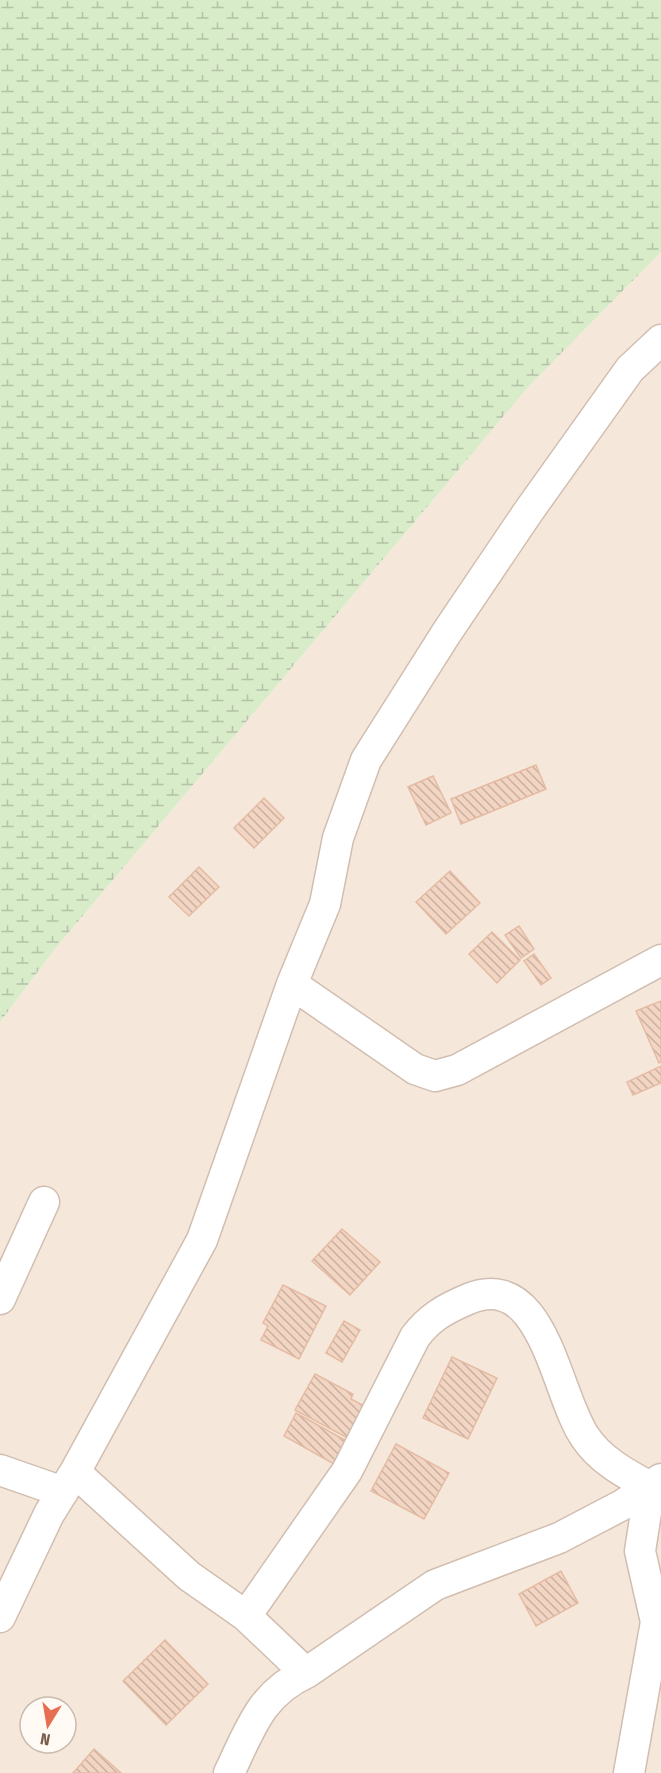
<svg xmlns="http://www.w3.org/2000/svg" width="661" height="1773" viewBox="0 0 661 1773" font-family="'Fira Sans Condensed',sans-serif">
<defs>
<pattern id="wetland-marsh" width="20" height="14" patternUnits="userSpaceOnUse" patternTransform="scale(1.5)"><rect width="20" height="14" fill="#d8ecc9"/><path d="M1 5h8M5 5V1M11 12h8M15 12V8" fill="none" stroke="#b4c2a5"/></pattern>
<pattern id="building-back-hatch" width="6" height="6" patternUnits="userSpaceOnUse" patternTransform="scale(1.5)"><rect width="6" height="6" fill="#f3d5c3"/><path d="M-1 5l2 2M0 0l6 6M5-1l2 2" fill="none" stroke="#cab0a1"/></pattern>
</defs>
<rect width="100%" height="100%" fill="#fdf6ec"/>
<!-- residential -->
<path fill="#f5e8da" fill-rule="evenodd" d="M661 252V1773H0V1022L54 950 529 386ZM30 1707H66V1743H30Z"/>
<!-- wetland -->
<path fill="url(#wetland-marsh)" d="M0 0H661V252L529 386 54 950 0 1022Z"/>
<!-- building -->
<path fill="url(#building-back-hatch)" stroke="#e6bba3" stroke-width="1.5" d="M536 765 546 789 461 824 451 799Z
M433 776 451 813 426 825 408 787Z
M264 798 284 818 254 848 234 828Z
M199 867 219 887 189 916 169 897Z
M450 871 480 903 446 934 416 902Z
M519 926 534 949 521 958 505 935Z
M492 932 520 960 497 983 469 954Z
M534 954 551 978 541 985 524 961Z
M661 1001V1062L659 1063 636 1011Z
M661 1066V1083L633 1095 627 1082Z
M342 1229 380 1262 350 1295 312 1261Z
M283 1285 326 1306 299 1359 261 1340 268 1326 263 1323Z
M344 1321 360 1330 342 1362 326 1353Z
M452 1357 497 1378 468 1439 423 1418Z
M315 1374 353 1394 351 1399 374 1411 357 1443 295 1410Z
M296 1413 354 1445 341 1468 284 1436Z
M396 1444 449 1473 424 1519 371 1491Z
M561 1571 578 1603 536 1626 519 1594Z
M165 1640 208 1684 166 1725 123 1681Z
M94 1749 121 1773H73Z"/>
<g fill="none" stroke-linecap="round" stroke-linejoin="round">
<!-- street casing -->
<g stroke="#d1beb0" stroke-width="33">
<path id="street" d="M292 984 415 1069 435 1076 457 1070 661 960
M0 1299 44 1202
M0 1470 63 1492
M75 1472 189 1576 246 1616 306 1673
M246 1616 347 1471 415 1337C429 1318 445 1309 466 1300 544 1265 555 1394 585 1437 600 1460 626 1474 650 1487L640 1551 656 1622 629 1773
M0 1617 49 1514 75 1472 202 1240 292 984 325 904 338 838 366 760 447 632 528 512 630 369 661 340
M229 1773C250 1730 260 1694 306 1673L435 1585 559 1538 624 1504 661 1479"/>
</g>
<!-- street -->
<use href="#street" stroke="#fff" stroke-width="30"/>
</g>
<!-- north arrow -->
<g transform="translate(48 1725) rotate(191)"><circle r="28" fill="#fffaf3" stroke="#cabbb1" stroke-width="1.5"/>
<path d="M0-4.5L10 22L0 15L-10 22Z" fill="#e76f51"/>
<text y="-9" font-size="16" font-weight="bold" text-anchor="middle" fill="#7a5c4d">N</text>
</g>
</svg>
